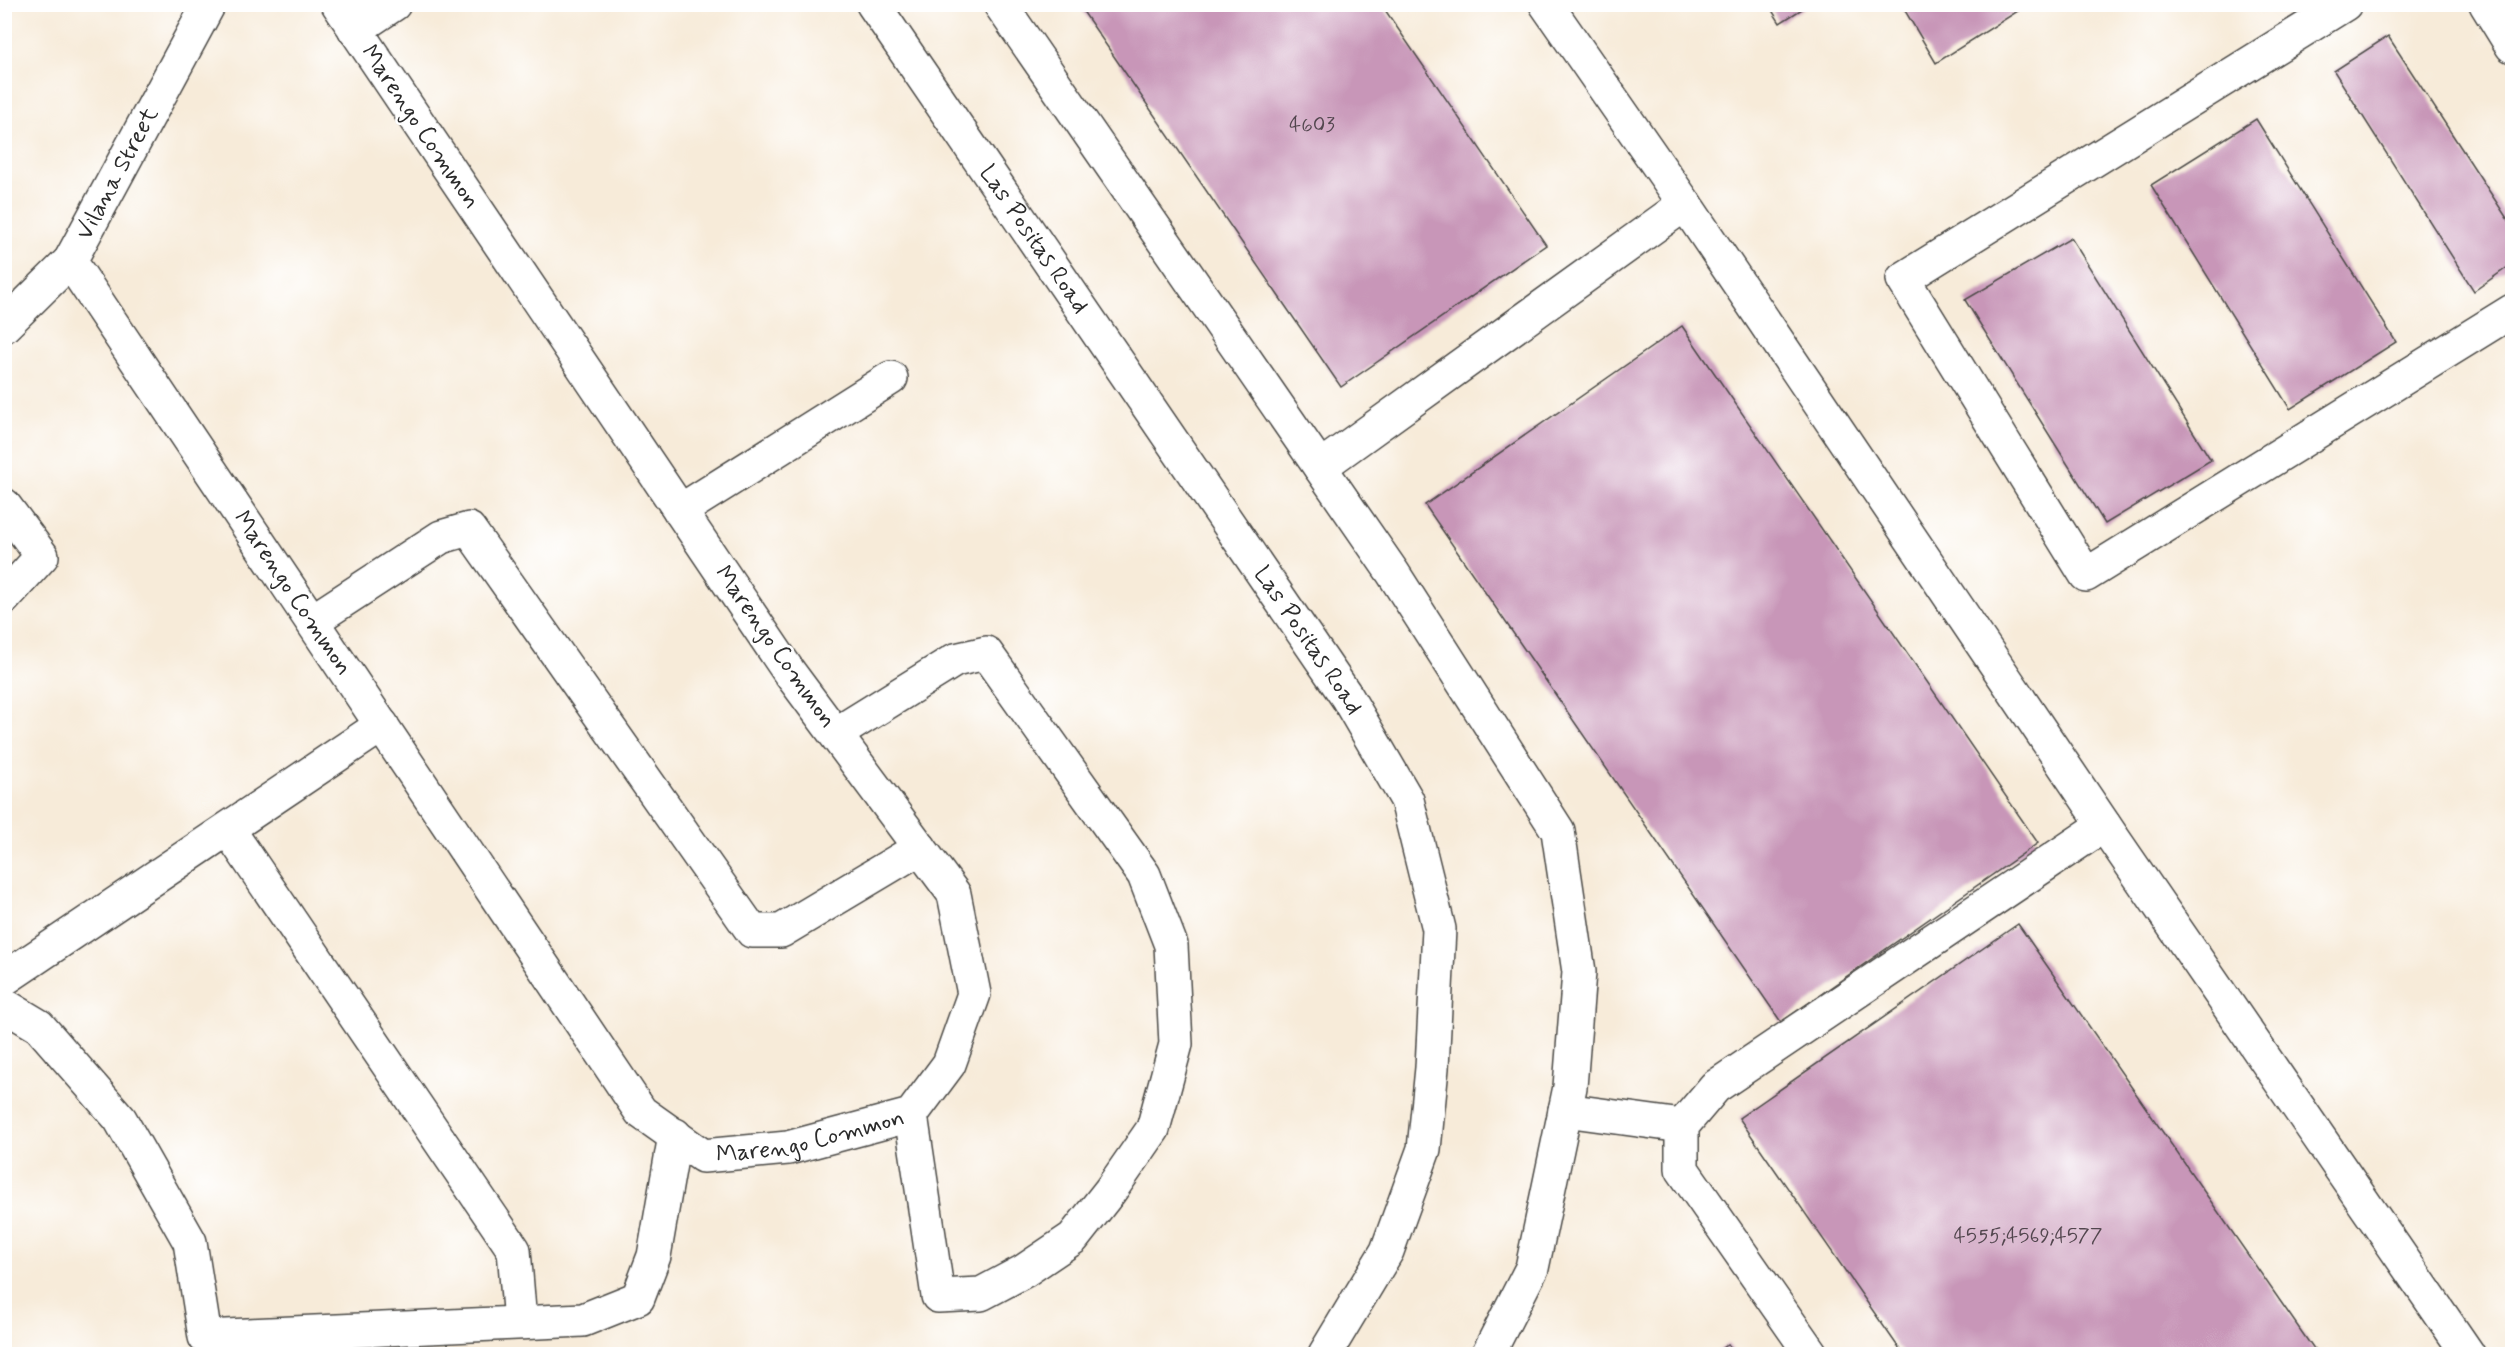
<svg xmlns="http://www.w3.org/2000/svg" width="2517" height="1359" viewBox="0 0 2517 1359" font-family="Mynerve,sans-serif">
<rect width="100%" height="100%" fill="#fff"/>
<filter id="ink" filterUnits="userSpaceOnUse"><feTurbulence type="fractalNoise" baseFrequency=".0167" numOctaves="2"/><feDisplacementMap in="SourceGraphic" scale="12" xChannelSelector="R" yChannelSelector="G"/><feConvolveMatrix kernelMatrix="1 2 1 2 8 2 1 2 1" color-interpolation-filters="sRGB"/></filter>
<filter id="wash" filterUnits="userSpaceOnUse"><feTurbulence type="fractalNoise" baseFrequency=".008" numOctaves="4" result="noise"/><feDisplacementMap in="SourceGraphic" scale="24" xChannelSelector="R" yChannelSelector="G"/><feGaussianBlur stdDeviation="1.35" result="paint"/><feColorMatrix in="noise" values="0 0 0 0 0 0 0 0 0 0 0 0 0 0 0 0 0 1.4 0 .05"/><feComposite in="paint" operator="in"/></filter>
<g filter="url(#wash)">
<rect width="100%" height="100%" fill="#f7ebd9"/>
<g id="blocks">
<!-- building -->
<path fill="#c896b8" d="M1078 4H1381L1546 245 1341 387Z
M1768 4H1810L1780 23Z
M1901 4H2029L1936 63Z
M2388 36 2512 226V264L2474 291 2334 71Z
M2256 119 2396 342 2290 409 2151 185Z
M2071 238 2211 460 2105 524 1965 300Z
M1682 326 2038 843 1781 1022 1425 505Z
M2018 924 2317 1354H1903L1739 1118Z
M1728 1344 1735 1354H1713Z"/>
</g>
</g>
<g filter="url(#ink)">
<use href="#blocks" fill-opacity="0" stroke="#4a4845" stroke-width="1.5"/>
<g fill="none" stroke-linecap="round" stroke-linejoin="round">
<!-- minor casing -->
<g stroke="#4a4845" stroke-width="36">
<g id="minor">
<path d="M1000 4 1393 573 1558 831 1579 972 1570 1087 1532 1268 1488 1354"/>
<path d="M1546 4 1685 204 2113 838 2468 1354"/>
<path d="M2345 4 1903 279 2086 575 2512 311"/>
<path d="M2486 4 2512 46"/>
<path d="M355 30 394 4"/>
<path id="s1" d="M70 261 641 1112 703 1156 788 1148 911 1115 949 1064 974 994 954 894 789 672 338 4"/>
<path id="s2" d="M4 326 70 261 209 4"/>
<path d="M1320 467 1685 204"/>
<path d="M4 505 42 556 4 598"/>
<path d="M680 511 891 378"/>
<path d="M312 621 441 537 469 529 752 931H781L920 848"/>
<path d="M836 734 955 660 986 653 1144 875 1171 945 1176 1044 1153 1129 1110 1191 1073 1238 1024 1271 981 1294 938 1296 911 1115"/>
<path d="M228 829 514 1250 520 1322"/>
<path d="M4 979 382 725"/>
<path d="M4 1005 39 1026 120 1119 190 1242 205 1337 583 1320 638 1298 654 1256 675 1135"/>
<path d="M1565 1110 1682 1126"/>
<path d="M1811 1354 1682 1169V1126L1715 1087 2104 825"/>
</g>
</g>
<!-- major casing -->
<g stroke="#4a4845" stroke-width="36">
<g id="major">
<path id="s3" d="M873 4 1347 697 1407 800 1439 929 1432 1068 1424 1149 1387 1251 1325 1354"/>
</g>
</g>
<!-- minor -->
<use href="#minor" stroke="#fff" stroke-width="33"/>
<!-- major -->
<use href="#major" stroke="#fff" stroke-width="33"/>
</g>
</g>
<g text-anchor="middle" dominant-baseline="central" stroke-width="5" stroke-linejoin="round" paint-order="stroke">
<!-- number labels -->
<g font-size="21" fill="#52464e">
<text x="1312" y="125">4603</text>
<text x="2028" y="1236">4555;4569;4577</text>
</g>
<!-- street labels -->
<g font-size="24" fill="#2b2b2b" stroke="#fff">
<text transform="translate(420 127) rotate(56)">Marengo Common</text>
<text stroke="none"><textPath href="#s2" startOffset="192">Vilana Street</textPath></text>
<text stroke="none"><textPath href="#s3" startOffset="285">Las Positas Road</textPath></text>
<text stroke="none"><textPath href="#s1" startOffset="400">Marengo Common</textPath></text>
<text stroke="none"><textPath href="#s3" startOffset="771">Las Positas Road</textPath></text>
<text transform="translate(775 647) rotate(55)">Marengo Common</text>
<text stroke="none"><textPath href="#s1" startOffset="1210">Marengo Common</textPath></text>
</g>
</g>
<!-- margin -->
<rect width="2517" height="1359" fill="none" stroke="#fff" stroke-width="24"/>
</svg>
